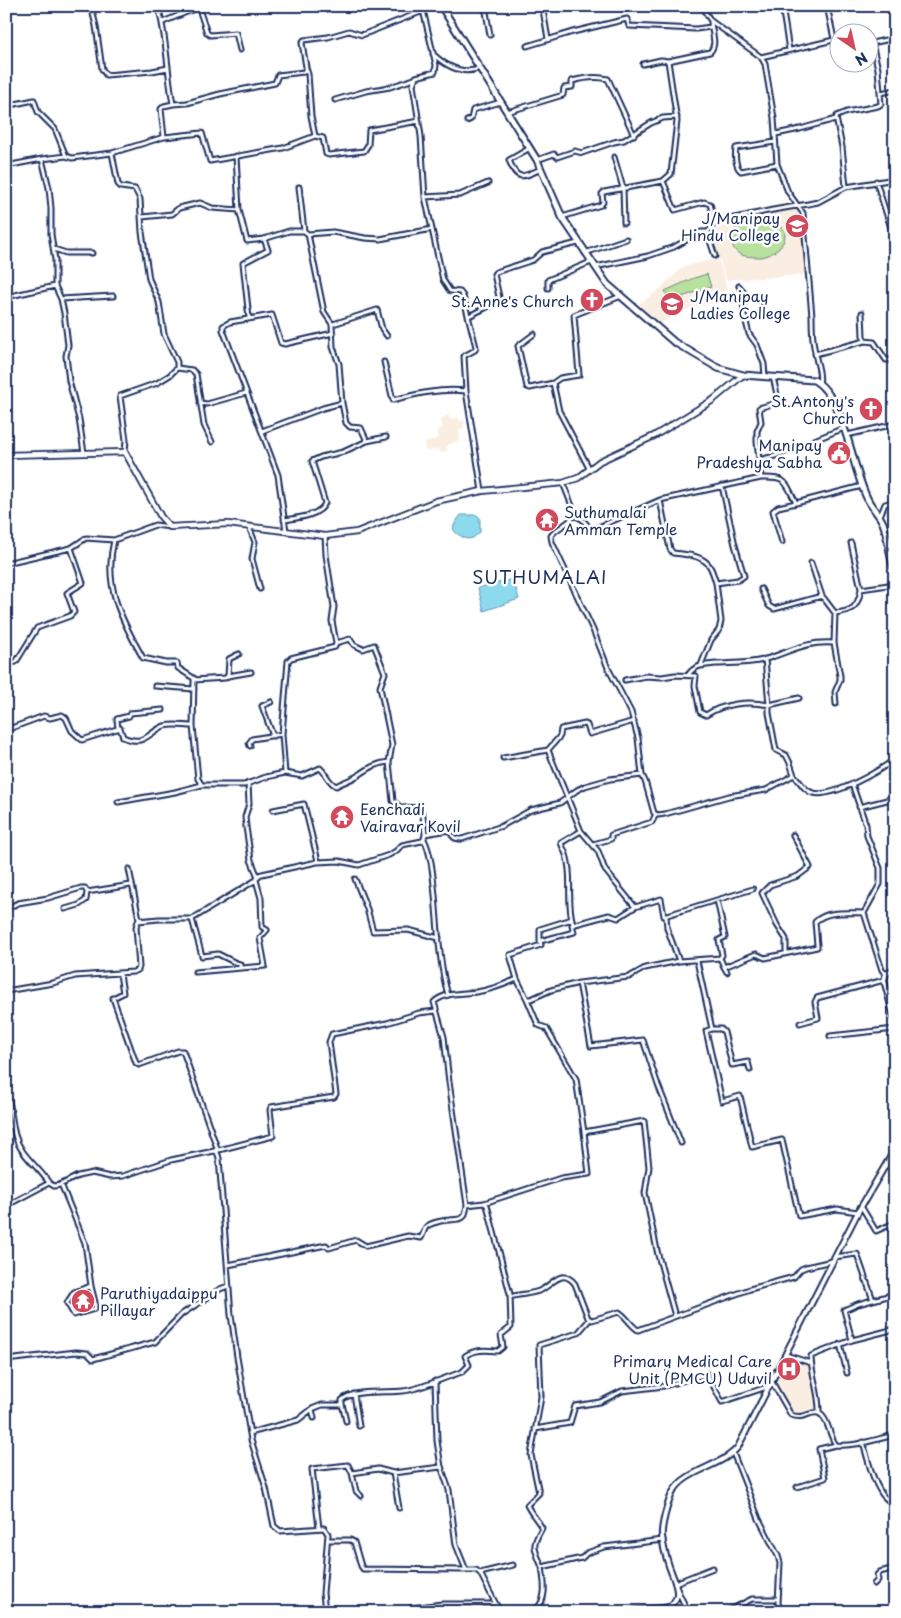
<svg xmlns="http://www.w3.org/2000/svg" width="901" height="1618" viewBox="0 0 901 1618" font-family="'Playpen Sans',sans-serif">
<rect width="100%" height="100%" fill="#fff"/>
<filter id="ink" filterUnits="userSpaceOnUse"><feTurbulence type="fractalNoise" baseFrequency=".02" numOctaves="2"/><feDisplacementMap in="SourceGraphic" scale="10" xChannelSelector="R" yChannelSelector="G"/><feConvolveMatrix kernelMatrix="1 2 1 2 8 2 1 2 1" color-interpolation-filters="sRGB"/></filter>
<g filter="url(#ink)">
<!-- built -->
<path fill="#faeee2" d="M797 208 802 221 807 275 726 280 716 249 713 247 709 232 720 226 766 212 771 213Z
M718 258 730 300 690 308 659 324 639 304 655 293 683 267Z
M449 415 450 420 457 418 460 419V422L463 420 466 423 463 424 464 428 459 429 460 440 446 446 447 451 440 453 439 449 426 451 424 447 426 442 437 439 439 436 436 431 443 428 440 419Z
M787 1358 809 1365 819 1404 817 1409 801 1414 791 1413 774 1384Z"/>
<!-- green -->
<path fill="#b9e19e" stroke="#6a887e" d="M758 221C761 221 766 220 770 221 796 226 785 254 760 257 754 257 743 257 738 253 729 246 729 232 739 226 744 222 752 222 758 221Z
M707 274 711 287 670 301 665 291 694 278Z"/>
<!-- water -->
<path fill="#8dd9ed" stroke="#5f95b4" d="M461 515H477L480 518V532L473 538 467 539C450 531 450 529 461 515Z
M513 579 519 599 484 611 478 588Z"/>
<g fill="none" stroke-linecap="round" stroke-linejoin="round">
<!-- minor casing -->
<g stroke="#1b2f5e" stroke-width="7">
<path id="minor" d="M91 6 96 26 102 69 106 75 152 71 168 68
M198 6 207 33 210 35 236 33 240 50
M422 6 436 65 435 72 416 77 413 85 421 136 425 197 443 280 450 291 460 292 463 296 476 347 475 350 464 356 466 391 482 491
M485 6 490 35
M704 6 705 12 711 21 761 57 765 64 774 118 777 164 788 192 803 213 812 316C812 328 812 340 815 352 816 363 822 373 819 384
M782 6 789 50
M827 6 834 39
M543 10 548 39
M163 22 201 6
M868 40 872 43 895 38
M527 46 573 32 627 19 629 26 696 29 711 27
M433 54C446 66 462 76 480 68
M761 57 838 39
M643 64 661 60 668 61
M306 68 308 74 311 116 315 136
M881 93 895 90
M335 100 366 91 390 87 414 79
M173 104 187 103 220 94 275 83 278 75 304 72 306 67 302 43 304 40 328 37 349 31 362 35 423 11
M6 106 34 100 38 112 55 129 66 156
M507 112 563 95 564 88 572 87V81C583 78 597 76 608 79L634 135
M467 121 471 119 473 110 501 102
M776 134 800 129 836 119
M164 137 202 133 210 161 283 148 315 136 323 138 326 154 329 155 364 151 368 145 369 130 419 121
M775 142 736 148C735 155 735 167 741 171L777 164
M530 148 509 160C517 181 521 178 541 169
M112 153 118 184 121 187 135 189 140 199 142 232 149 279 159 302 164 334 177 362V368L170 375 157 383 120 396 126 440 125 452
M236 156 239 210 247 241 264 239 289 231H304
M614 157 623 188 624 223
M537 160 554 154 557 157 575 151 582 153 614 142 624 140 651 123 663 118 677 117
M6 166 42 159
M663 181 675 210 704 202 710 204 715 222 708 232V235L715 256
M876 181 891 228
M299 187 304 231 308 234 324 312 332 324 333 347 339 364 342 403 346 423 350 427 361 428 367 441
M846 187 842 147 836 118 837 116 847 112 878 106 881 104 878 69 872 43
M425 197 460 195 488 183
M142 217 172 214 179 208 200 203 212 208 239 210
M562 217 601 205 603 202 602 194 604 192 663 181 671 174 677 121 668 61 710 52C718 44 711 32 711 21
M715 222 773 210 808 204 818 202 846 187 895 179
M308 234 333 232 365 238 380 239 432 229
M54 249 66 253H92
M585 253 626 239
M595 267 648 256 674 247 701 232H708
M739 286 743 291 744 314 749 334 757 345 764 364 765 376
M548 288V280L591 262
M6 297 55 286
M61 299 113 296
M862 313 863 336 865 341
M469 316 497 302 499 297 494 274 496 272 533 260 542 252 578 243
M249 318 243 263 268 250 264 239
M333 324 377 310 382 329 387 336
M534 334 518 346 527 387 530 388 553 383
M815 354 865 341 874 342 886 360H895
M384 362 393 400C416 394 441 388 466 391
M177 368 192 370 196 374 204 425 212 442
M200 403 207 404 246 393
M262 431 323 408 342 403
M847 435 895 424
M84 453 79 419 69 381 66 356 68 345 64 313 61 299 55 286V260L51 234V208L49 188 42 159 66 156 72 158 112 153 164 137 161 109 164 106 173 104C167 72 167 37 158 6
M759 460 775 456 844 428
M589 468 559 411 553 383 560 378 579 375 574 315 621 296
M761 478 757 442V431L761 422 759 408 776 403 778 399 773 377
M563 483 574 511C574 524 558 525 551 536L552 542 593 630 608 668 631 712 638 738 642 775
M660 500 670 549 673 553C684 554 700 555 708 564 712 568 714 577 716 583
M574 515 582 519 590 528 594 529 660 500 761 478C787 477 785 481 796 503L862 486
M880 516 885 504 895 501
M284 520C297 518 320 516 325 503L312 461 321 457 343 452 367 441 386 437
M249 527 255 542 252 559 260 589
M286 531 278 475 223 330V326L230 322 272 315 281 343 285 344 333 333
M114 540C103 586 121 619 143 658L166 663H177L178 668 195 679
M782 542 773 511 778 507 796 503
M851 543 861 589
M6 563 71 548 86 538 114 540 155 525 170 527
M811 563 822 596
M6 579V581
M761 589 769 606 774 609 822 596 835 613C853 611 858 607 861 589L895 584
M835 613 834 643 840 676V680L835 692 836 704
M336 643 350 639 354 645 363 649 374 645 385 673 380 687 392 745 389 762
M6 664 16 662 37 628 70 616 74 612 67 593 83 583 71 548
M701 665 711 640 719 630 721 621 716 583 738 580 744 576 735 545 722 486
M688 675C695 665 704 665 716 664 731 663 748 664 763 660 790 652 804 641 834 643
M228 676 251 672
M625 680 646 676 662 677 675 675 696 676 695 686 700 712 706 715C724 703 748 701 769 705L765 659
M155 686 194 689
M271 702 262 706 273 736
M118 729 117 719 129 716 130 713 163 710
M6 730 44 716 50 718 62 715 66 718 72 731 82 740 120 728 123 737C144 746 146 735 162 727 169 723 184 726 193 726
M250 746 249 743 252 739 282 734
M548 750 581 831 598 851 605 870 635 907
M503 758 548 750 560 736 561 729 585 724 587 725 590 734 634 721
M285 773 282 734 288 661 291 658 335 647 336 643 332 621 334 607 326 555 325 536
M794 775 790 763 786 755 776 750 769 713V705L799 698
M248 783 249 804 245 817 246 827 251 860 258 877
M852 784 866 825 867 836 880 868V884L864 913
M202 785 198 779 193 726 194 680 225 678 228 676 229 659 239 654
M118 802 175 792 202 785H244L266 777 285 773 302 776 320 768C327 774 327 781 336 786 344 782 352 779 359 775 369 768 377 763 389 762L393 801 400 807 420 808 423 816 425 834
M859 807 895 798
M273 810 304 804 318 861
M424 839C432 856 433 877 435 895 438 929 439 963 448 995
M593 844 611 839V835L652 822 656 814
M129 869 139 919H141
M355 879 367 909 373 931 408 930 439 938
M717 900 725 937 719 940 722 955 720 958
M6 909 18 903 48 898 81 888H85L87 892
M65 909 79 905 86 900 87 892 131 885
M666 916 667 928 679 961
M192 919 202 956 218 954 236 963 240 964V968
M573 924C566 902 573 879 567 858 566 853 563 848 561 843L581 831
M540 941V929L572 919
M786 953V939L777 925 762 893 770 885 798 876 810 867 793 835
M697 961 712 1029 706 1031 722 1101 740 1096 752 1147 782 1140 799 1216 837 1209 858 1212
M724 967 727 972
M195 972 265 966 260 938 267 930 262 927 261 898 256 880
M120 974 123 993 113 998 136 1063 139 1065 178 1051H183L217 1148 215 1151 273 1136 270 1110 271 1107 334 1097 336 1094 329 1042 332 1034 387 1023 419 1013 436 1011
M517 979 510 955 541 945 540 941 574 932 572 925 609 915 618 918 635 907 661 899 664 916 753 889
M579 983 591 1046 643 1040 658 1085 681 1143
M6 991 53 983 75 976 133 972 138 970 139 967 136 927 138 921 159 919H192L256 880 259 875 262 874 317 862 339 861 359 865 389 855 396 851 402 845 422 841 424 839 425 834 449 830C453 837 453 839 462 839L502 826 531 810 560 803 577 790 585 786 610 779 642 775 645 781 654 813 658 815 665 814 729 796 766 790 794 775C800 781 804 791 813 793 834 798 879 771 895 759
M527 999 538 1025 546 1028 576 1079 584 1132 644 1121 649 1167 645 1193 658 1255 675 1316
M800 1023 818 1018 815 1002 817 998 884 980
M712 1029H721L724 1032 732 1065 748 1062 750 1070
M830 1036 895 1029
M6 1092C12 1106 11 1120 15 1135 20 1155 38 1166 49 1183
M61 1184 85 1243 91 1286 95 1302V1309L74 1315 67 1303 74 1292 91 1286
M484 1203 561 1178 589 1174 584 1132
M6 1206 49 1183 54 1186 60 1185 78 1176 92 1173 110 1177 123 1176 171 1160 214 1151 217 1152 219 1158 231 1315 237 1357 251 1440 266 1488 274 1526 280 1531 324 1528 328 1534 323 1593 325 1612
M861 1206 876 1231 892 1224 895 1226
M834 1257 857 1254 873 1300
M228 1265 326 1245 329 1248 356 1240 366 1246 408 1236 421 1238C423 1235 424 1230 426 1227 430 1223 444 1220 449 1220 463 1219 465 1220 467 1205L449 1082 444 1037 434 1002C445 992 462 994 476 992 490 990 504 985 517 979L527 999H531L551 990 579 983 629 977 645 968 679 961 720 958 724 967 756 954 765 958 817 947V945L815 922C826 910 849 913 864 913L882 970 886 974
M510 1297C519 1294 534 1294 541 1290 552 1285 562 1267 575 1284L588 1318 592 1320 619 1312C627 1317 630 1325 638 1330L750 1289 794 1277 801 1269 806 1267 832 1261
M852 1340 844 1310 858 1304 895 1294
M840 1344 847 1373
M786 1355 811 1363
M6 1360 76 1352 87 1353 93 1359 155 1342 182 1314 220 1289 228 1286
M772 1382 791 1415C805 1420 809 1411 818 1413 828 1416 829 1436 836 1445 855 1447 876 1439 895 1435
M354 1394 359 1426
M342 1404 346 1421
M312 1409 314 1418
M819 1413C820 1394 811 1375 811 1356L852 1340 895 1329
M535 1429 570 1423 575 1406 600 1402 622 1391 664 1386 707 1374 722 1402 770 1386
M250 1433 298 1420 312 1409 322 1405H339L342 1404V1400C354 1389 386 1393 403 1391 418 1390 446 1377 462 1372L469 1365 465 1356C475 1349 486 1350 498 1351L503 1347 501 1335 511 1327 510 1294 487 1205 484 1203 467 1205
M863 1442C868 1460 872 1479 882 1494 885 1499 890 1500 892 1505 896 1517 890 1537 895 1552
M733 1453 759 1519 778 1556 780 1563 778 1603 781 1612
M441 1466 449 1490 456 1545 466 1570H476L480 1573 500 1612
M352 1473 356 1491 361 1496
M393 1473 399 1508
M797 1487 825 1478 819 1449 836 1445
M319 1528 312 1469 348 1465 352 1473 378 1469 393 1473 441 1467 437 1441 435 1381
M329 1540H350L354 1542 361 1566 363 1569 466 1570
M542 1567C534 1547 531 1547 542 1528 537 1519 531 1514 527 1505L539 1493 531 1455 541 1397 539 1345 578 1333 590 1319
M480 1573 513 1565
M675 1583 713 1568
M874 1584 878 1580 877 1575 880 1572 895 1568
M677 1589 688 1612
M407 1612 411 1608 442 1604H495
M510 1612 536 1609C548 1599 544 1581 542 1567L582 1558 587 1553 604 1547 663 1540
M726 1612 752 1599H778
M858 1612 895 1611"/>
</g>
<!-- tertiary casing -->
<g stroke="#1b2f5e" stroke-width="8">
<path id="tertiary" d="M895 968 886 974 884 980 895 1021
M630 1612C641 1608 661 1610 668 1607 672 1605 676 1600 677 1595 678 1586 672 1575 669 1566 666 1557 663 1546 662 1536 661 1526 668 1501 673 1492 686 1469 722 1467 738 1447L858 1212 895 1149"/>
</g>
<!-- secondary casing -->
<g stroke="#1b2f5e" stroke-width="8">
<path id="secondary" d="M6 455 125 452 161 517 170 527 228 524 325 536 357 532 436 501 482 491 563 483 578 478 600 461 654 436 713 400 743 375"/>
</g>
<!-- primary casing -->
<g stroke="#1b2f5e" stroke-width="9">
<path id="primary" d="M441 6 537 160 562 217 607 284 674 342 718 368 743 375 814 380C846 399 851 468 868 500 872 508 879 514 883 523 889 538 889 556 895 571"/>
</g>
<!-- minor -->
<use href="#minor" stroke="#fff" stroke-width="3"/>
<!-- tertiary -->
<use href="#tertiary" stroke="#fff" stroke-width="4"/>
<!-- secondary -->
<use href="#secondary" stroke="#fff" stroke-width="4.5"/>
<!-- primary -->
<use href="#primary" stroke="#fff" stroke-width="5"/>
</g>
</g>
<!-- icons -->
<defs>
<g id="school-disc" transform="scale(1.25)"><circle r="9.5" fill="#d1495b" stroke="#fff"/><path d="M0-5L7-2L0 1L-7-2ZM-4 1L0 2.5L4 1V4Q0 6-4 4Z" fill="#fff"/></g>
<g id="church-disc" transform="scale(1.25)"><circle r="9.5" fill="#d1495b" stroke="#fff"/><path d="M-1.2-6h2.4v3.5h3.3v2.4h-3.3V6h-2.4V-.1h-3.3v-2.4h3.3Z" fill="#fff"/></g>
<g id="civic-disc" transform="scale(1.25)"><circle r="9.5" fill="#d1495b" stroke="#fff"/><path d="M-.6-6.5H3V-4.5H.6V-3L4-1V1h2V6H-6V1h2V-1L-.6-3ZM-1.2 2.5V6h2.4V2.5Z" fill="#fff"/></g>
<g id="temple-disc" transform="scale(1.25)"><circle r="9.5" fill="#d1495b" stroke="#fff"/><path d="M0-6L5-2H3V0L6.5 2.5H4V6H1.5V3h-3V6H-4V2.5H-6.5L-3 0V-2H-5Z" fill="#fff"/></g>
<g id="hospital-disc" transform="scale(1.25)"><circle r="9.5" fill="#d1495b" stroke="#fff"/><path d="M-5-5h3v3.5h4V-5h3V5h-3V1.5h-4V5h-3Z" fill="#fff"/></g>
</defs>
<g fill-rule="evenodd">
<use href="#school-disc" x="797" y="226"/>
<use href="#church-disc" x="592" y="300"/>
<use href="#school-disc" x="672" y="304"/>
<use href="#church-disc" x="871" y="409"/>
<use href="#civic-disc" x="839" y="453"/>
<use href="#temple-disc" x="547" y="520"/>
<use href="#temple-disc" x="342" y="817"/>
<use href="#temple-disc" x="83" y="1301"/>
<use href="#hospital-disc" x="789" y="1369"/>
</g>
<g text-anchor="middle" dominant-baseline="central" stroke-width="5" stroke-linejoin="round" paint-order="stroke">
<!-- poi labels -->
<g font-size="15" fill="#1b2f5e" stroke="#fff" text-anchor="end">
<text x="780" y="217">J/Manipay<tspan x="780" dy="17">Hindu College</tspan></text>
<text x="690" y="295" text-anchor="start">J/Manipay<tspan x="690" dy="17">Ladies College</tspan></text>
<text x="574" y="300">St.Anne's Church</text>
<text x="854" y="400">St.Antony's<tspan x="854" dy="17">Church</tspan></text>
<text x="822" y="444">Manipay<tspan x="822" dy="17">Pradeshya Sabha</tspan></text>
<text x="564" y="511" text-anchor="start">Suthumalai<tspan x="564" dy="17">Amman Temple</tspan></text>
<text x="360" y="808" text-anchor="start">Eenchadi<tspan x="360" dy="17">Vairavar Kovil</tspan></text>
<text x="100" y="1292" text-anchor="start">Paruthiyadaippu<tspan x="100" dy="17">Pillayar</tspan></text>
<text x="772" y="1360">Primary Medical Care<tspan x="772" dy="17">Unit (PMCU) Uduvil</tspan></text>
</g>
<!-- quarter labels -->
<g font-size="18" letter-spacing="1" fill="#1b2f5e" stroke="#fff">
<text x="540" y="576">SUTHUMALAI</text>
</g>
</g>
<!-- margin -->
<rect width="901" height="1618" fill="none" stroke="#fff" stroke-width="25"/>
<rect x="12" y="12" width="876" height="1593" fill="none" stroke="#1b2f5e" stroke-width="2" filter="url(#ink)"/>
<!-- north arrow -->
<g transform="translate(854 48) rotate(146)"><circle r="24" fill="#ffffff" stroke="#a4acbf"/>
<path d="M0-4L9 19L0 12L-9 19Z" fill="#d1495b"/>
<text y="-8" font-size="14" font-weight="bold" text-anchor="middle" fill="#1b2f5e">N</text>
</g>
</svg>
